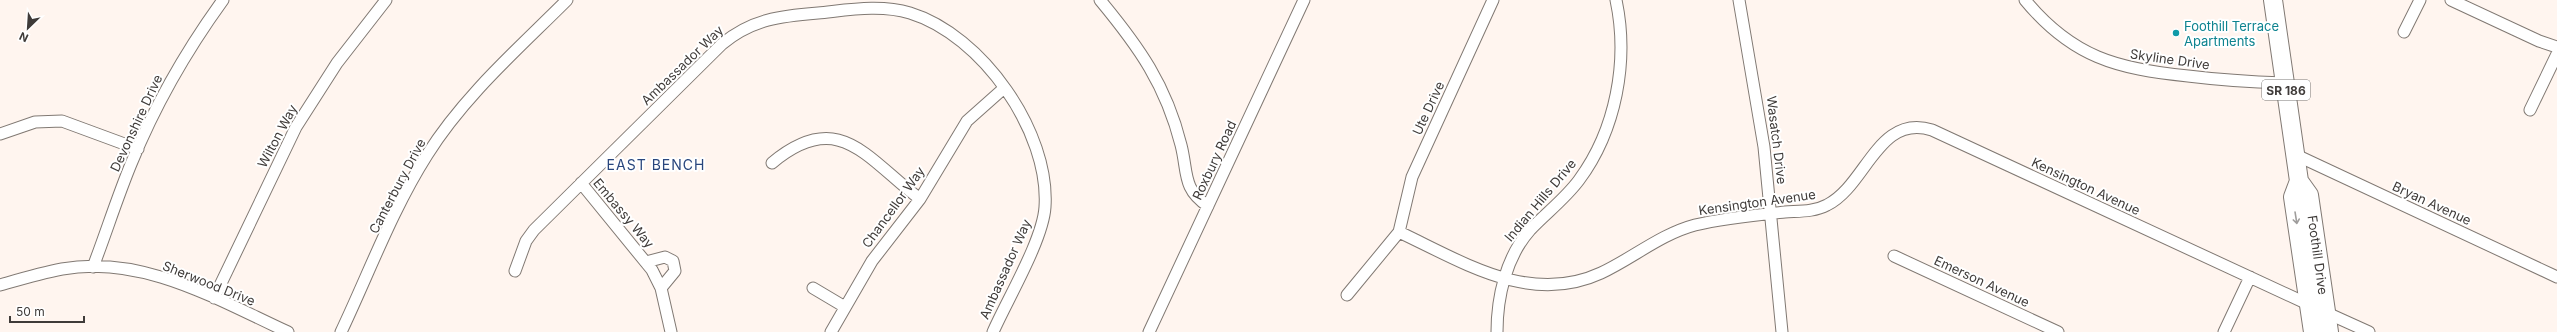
<svg xmlns="http://www.w3.org/2000/svg" width="2557" height="332" viewBox="0 0 2557 332" font-family="Inter,sans-serif">
<rect width="100%" height="100%" fill="#fff5ef"/>
<g fill="none" stroke-linecap="round" stroke-linejoin="round">
<!-- minor casing -->
<g stroke="#817973" stroke-width="13">
<path id="minor" d="M1100 0C1139 47 1166 85 1181 145 1188 172 1182 189 1208 206
M1739 0 1764 147 1782 332
M2025 0C2072 57 2117 69 2188 76 2220 80 2253 82 2285 83
M2451 0 2539 41 2557 47
M2404 32 2420 0
M2530 110 2557 54
M0 134 35 122 62 121 138 149
M2296 155 2557 277
M772 163C839 107 867 159 920 199
M581 183 652 270 661 288 671 332
M1399 232C1463 262 1530 306 1601 273 1633 258 1661 234 1695 225 1724 218 1756 215 1785 212 1799 211 1814 212 1827 205 1866 186 1878 113 1932 130L2310 305
M1894 256 2058 332
M646 262 665 257 673 261 675 271 661 288
M93 267C106 233 117 198 131 164 155 105 186 51 223 0
M515 271 526 241 534 230 722 44C752 19 781 16 818 13 848 10 880 4 910 13 982 35 1050 132 1045 207 1043 240 1007 300 993 332
M0 285C21 279 41 273 62 269 142 254 218 300 288 332
M813 288 845 307
M1347 295 1399 232 1412 177 1493 0
M214 298 296 127 337 63 386 0
M2327 313 2369 332
M341 332C369 273 392 210 427 155 464 96 518 49 567 0
M831 332 872 261 920 199 967 121 1003 89
M1149 332 1304 0
M1497 332C1497 297 1506 257 1530 230 1546 213 1565 199 1579 180 1616 130 1629 61 1616 0
M2224 332 2250 277"/>
</g>
<!-- primary casing -->
<g stroke="#817973" stroke-width="20">
<path id="primary" d="M2273 0 2299 181 2309 195 2329 332
M2299 181 2293 197 2313 332"/>
</g>
<!-- minor -->
<use href="#minor" stroke="#fff" stroke-width="11"/>
<!-- primary -->
<use href="#primary" stroke="#fff" stroke-width="18"/>
</g>
<!-- one-way arrows -->
<defs><path id="oneway-shaft" d="M-6 0H5M1.5-3L5.5 0L1.5 3" fill="none" stroke-width="1.6" stroke-linecap="round" stroke-linejoin="round"/></defs>
<use stroke="#9f9d9c" href="#oneway-shaft" transform="translate(2296 218) rotate(81)"/>
<!-- markers -->
<circle fill="#0f9aa8" stroke="#fff" stroke-width="1.5" cx="2176" cy="33" r="4"/>
<g text-anchor="middle" dominant-baseline="central" stroke-width="4" stroke-linejoin="round" paint-order="stroke">
<!-- shield labels -->
<rect fill="#fff" stroke="#797674" stroke-width="1" x="2262" y="80" width="48" height="20" rx="3"/>
<g font-size="12" font-weight="bold" fill="#3f3b39">
<text x="2286" y="90">SR 186</text>
</g>
<!-- culture labels -->
<g font-size="13" fill="#0d838f" stroke="#fff" text-anchor="start">
<text x="2184" y="26">Foothill Terrace<tspan x="2184" dy="15">Apartments</tspan></text>
</g>
<!-- street labels -->
<g font-size="13" fill="#3f3b39" stroke="#fff">
<text transform="translate(2170 59) rotate(8)">Skyline Drive</text>
<text transform="translate(682 65) rotate(-44)">Ambassador Way</text>
<text transform="translate(1428 108) rotate(-65)">Ute Drive</text>
<text transform="translate(136 123) rotate(-65)">Devonshire Drive</text>
<text transform="translate(277 136) rotate(-62)">Wilton Way</text>
<text transform="translate(1777 140) rotate(83)">Wasatch Drive</text>
<text transform="translate(1214 160) rotate(-65)">Roxbury Road</text>
<text transform="translate(397 186) rotate(-62)">Canterbury Drive</text>
<text transform="translate(2086 186) rotate(25)">Kensington Avenue</text>
<text transform="translate(1540 200) rotate(-50)">Indian Hills Drive</text>
<text transform="translate(1757 202) rotate(-8)">Kensington Avenue</text>
<text transform="translate(2432 203) rotate(25)">Bryan Avenue</text>
<text transform="translate(893 207) rotate(-54)">Chancellor Way</text>
<text transform="translate(624 213) rotate(50)">Embassy Way</text>
<text transform="translate(2318 255) rotate(82)">Foothill Drive</text>
<text transform="translate(1005 269) rotate(-66)">Ambassador Way</text>
<text transform="translate(1982 281) rotate(25)">Emerson Avenue</text>
<text transform="translate(209 283) rotate(22)">Sherwood Drive</text>
</g>
<!-- neighbourhood labels -->
<g font-size="14" letter-spacing="1" fill="#29467d" stroke="#fff">
<text x="656" y="164">EAST BENCH</text>
</g>
</g>
<!-- north arrow -->
<g transform="translate(28 28) rotate(205)" stroke="#ffffff" stroke-width="3" paint-order="stroke">
<path d="M0-3L7 15L0 10L-7 15Z" fill="#3f3b39"/>
<text y="-6" font-size="11" font-weight="bold" text-anchor="middle" fill="#3f3b39">N</text>
</g>
<!-- scale -->
<path d="M10 316v6h74v-6" fill="none" stroke="#3f3b39" stroke-width="2"/>
<text x="16" y="316" font-size="12" fill="#3f3b39" stroke="#ffffff" stroke-width="3" paint-order="stroke">50 m</text>
</svg>
